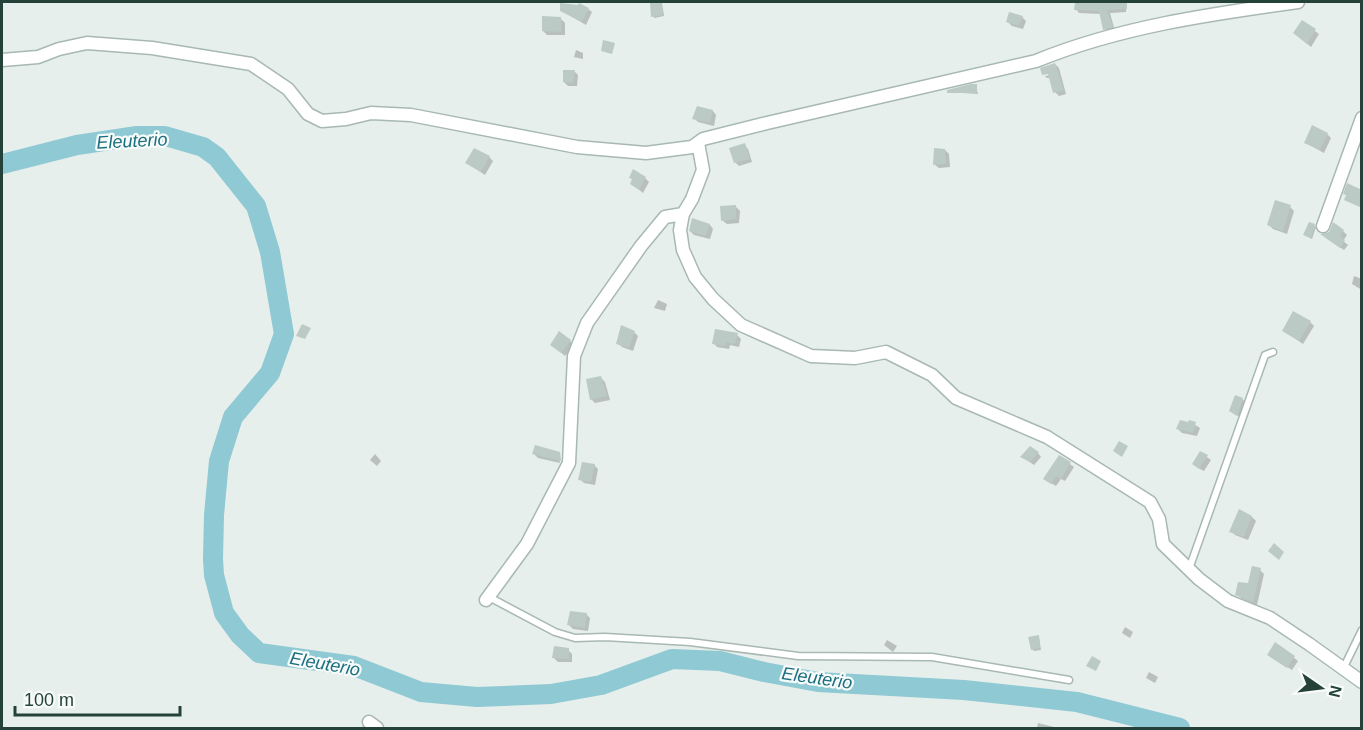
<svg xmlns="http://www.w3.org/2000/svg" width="1363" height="730" viewBox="0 0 1363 730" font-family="Helvetica,sans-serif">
<rect width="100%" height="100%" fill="#e6efeb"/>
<!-- shadow -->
<path fill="#0003" d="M648 2H669L662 3 664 16 654 18 651 2Z
M1076 2H1126V12L1110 13 1115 31 1108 32 1105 29 1101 14 1079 13 1076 9Z
M588 9 592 12 586 25 562 11Z
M1022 17 1026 21 1023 29 1012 26 1008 22Z
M561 19 565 23V35H547L543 31Z
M1302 22 1319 34 1311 47 1299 37Z
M576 50 583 53V59L574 57Z
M1055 64 1059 68 1066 94 1059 96 1055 92 1050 78H1047L1045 76 1055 74V71L1043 74 1042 69Z
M574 71 578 75 577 86H568L564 82Z
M976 86 978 94 948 92Z
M713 111 716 115 714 126 698 122 694 118Z
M1327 134 1331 138 1324 153 1306 143Z
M744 145 748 149 752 162 739 166 735 162Z
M945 150 949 154 950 167 939 168 935 165Z
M489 157 493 161 485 175 467 163Z
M645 178 649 182 643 193 632 184Z
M736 207 740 211 739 223 727 224 723 221Z
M1290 207 1294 211 1287 234 1273 229 1269 225Z
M710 225 713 229 710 239 694 235 690 231Z
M1314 226 1316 227 1312 239 1306 236Z
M1343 231 1347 235 1343 241 1348 245 1344 250 1326 238Z
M1354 276 1362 279V290L1352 284Z
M658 300 667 304 665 311 654 308Z
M1310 322 1314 326 1303 344 1284 331Z
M634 332 638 336 633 351 622 347 618 343Z
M737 335 741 339 739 347 730 345 729 349 717 347 714 343Z
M570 341 574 345 565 356 556 348Z
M601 378 605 382 610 400 595 403 591 399Z
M1242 399 1246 403 1241 418 1230 410Z
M1190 422 1200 428 1197 436 1182 433 1178 429Z
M558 453 560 463 538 458 534 454Z
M1038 453 1041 457 1034 465 1022 457Z
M1201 453 1211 460 1204 471 1198 468Z
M375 454 381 461 377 466 370 460Z
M1060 457 1074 467 1065 481 1061 479 1056 486 1049 482Z
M594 465 598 469 595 485 584 483 580 479Z
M1252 517 1256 521 1248 540 1235 535 1231 531Z
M1260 570 1264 574 1257 605 1241 598 1237 594 1250 585Z
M586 614 590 618 588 631 573 629 569 625Z
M1125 627 1133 632 1130 638 1122 633Z
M1039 637 1041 650 1034 651 1032 649Z
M887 640 897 646 893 652 884 645Z
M1276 644 1298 661 1292 670 1273 658Z
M568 650 572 654V662H558L554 658Z
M1149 672 1158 677 1155 683 1146 678Z
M1038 723 1054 727 1055 728H1037Z"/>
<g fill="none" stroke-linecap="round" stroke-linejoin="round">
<!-- river -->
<path stroke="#8ec9d4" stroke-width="20" d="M2 164 77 145 137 136H165L203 147 217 157 256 206 270 252 284 334 270 373 233 417 219 461 214 515 213 559 214 575 224 613 240 635 259 653 354 666 421 692 477 697 551 694 601 685 672 659 720 661 764 672 818 682 964 690 1077 702 1180 728"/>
</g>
<!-- building -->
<path fill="#bbcac4" d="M650 2H661L664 15 651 17Z
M1075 2H1127V9L1107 10 1113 27 1103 30 1099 11 1074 10Z
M560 3 578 5 579 3 589 8 582 22 560 11Z
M1009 12 1023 16 1019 26 1006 22Z
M542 16 561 17V32L542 31Z
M1302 20 1316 29 1307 44 1293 33Z
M603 40 615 43 612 54 601 51Z
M1055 63 1064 90 1053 93 1048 74 1042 75 1040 68Z
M563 70H575L573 83 563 82Z
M971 84H977V93H947V90Z
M697 106 713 110 710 123 692 119Z
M1312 125 1328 133 1320 150 1304 143Z
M745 143 750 159 734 163 729 148Z
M474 148 490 156 481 172 465 163Z
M934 148 945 149 946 164 933 165Z
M633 169 646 177 639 190 630 184 632 179 629 178Z
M1347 183 1362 190V208L1344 200 1346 195 1343 194Z
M1275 200 1291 205 1283 231 1267 225Z
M736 205V219L721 221 720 206Z
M692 218 710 224 706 236 689 231Z
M1309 222 1315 224 1311 238 1303 235Z
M1333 222 1344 230 1340 236 1345 240 1340 248 1320 234 1329 232Z
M1293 311 1311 321 1299 341 1282 331Z
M302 324 311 328 305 339 296 336Z
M621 325 635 331 629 348 616 344Z
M715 329 738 333 735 344 726 342 725 346 712 344Z
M559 331 571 340 561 353 550 345Z
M601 376 607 396 590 400 586 379Z
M1235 395 1243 398 1237 416 1229 411Z
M1180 420 1188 422 1189 420 1196 422 1193 433 1176 429Z
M1119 441 1128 446 1122 457 1113 451Z
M535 445 560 452 561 461 532 454Z
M1030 446 1039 452 1030 462 1020 457Z
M1200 451 1208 455 1199 469 1192 464Z
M1059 455 1071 462 1061 479 1056 476 1051 484 1043 479Z
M582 462 595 464 591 482 578 480Z
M1239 509 1252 516 1244 537 1229 532Z
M1274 543 1284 552 1279 560 1268 551Z
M1252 566 1261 568 1253 602 1235 595 1238 582 1248 583Z
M570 611 587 613 585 628 567 625Z
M1039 635 1040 648 1031 650 1028 637Z
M1275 642 1295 656 1287 668 1267 655Z
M554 646 569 648V659L552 658Z
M1092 656 1101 661 1096 671 1086 666Z"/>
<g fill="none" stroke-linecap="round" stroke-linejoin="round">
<!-- lane casing -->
<g stroke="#a8b8b2" stroke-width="9">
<path id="lane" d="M1189 569 1265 355 1273 352
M489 597 555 632 575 638 605 637 690 642 798 656 932 657 1069 680
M1343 669 1362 630"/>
</g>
<!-- street casing -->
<g stroke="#a8b8b2" stroke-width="15">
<path id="street" d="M2 60 38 57 59 49 87 43 152 48 251 64 288 89 308 114 322 121 346 119 371 113 411 115 577 147 646 153 692 147 703 139 767 123 1036 61C1119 27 1210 14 1298 2
M698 143 703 170 692 199 683 214 680 230 683 250 695 277 713 299 741 325 811 356 855 358 886 352 932 375 956 398 1047 437 1150 502 1159 519 1163 544 1199 579 1228 601 1270 618 1309 644 1362 682
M1323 226 1362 118
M486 600 527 544 569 463 574 356 587 323 641 246 665 217 683 214
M369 722 377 728"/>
</g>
<!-- lane -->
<use href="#lane" stroke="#fff" stroke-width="6"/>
<!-- street -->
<use href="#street" stroke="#fff" stroke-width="12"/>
</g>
<g text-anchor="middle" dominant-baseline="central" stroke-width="4.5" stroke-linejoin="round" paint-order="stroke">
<!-- water labels -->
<g font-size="18" font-style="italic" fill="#1c6f80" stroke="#f7fbf9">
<text transform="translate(132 141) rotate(-3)">Eleuterio</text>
<text transform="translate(325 664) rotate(10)">Eleuterio</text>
<text transform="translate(817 678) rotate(8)">Eleuterio</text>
</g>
</g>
<!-- border -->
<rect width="1363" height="730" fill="none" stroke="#24423a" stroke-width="6"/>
<!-- north arrow -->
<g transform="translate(1321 688) rotate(104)" stroke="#f7fbf9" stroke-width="4.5" paint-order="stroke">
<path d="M0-4.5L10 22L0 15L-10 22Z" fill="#24423a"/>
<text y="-9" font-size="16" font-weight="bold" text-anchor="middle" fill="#24423a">N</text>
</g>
<!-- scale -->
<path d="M15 706v9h165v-9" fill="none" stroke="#24423a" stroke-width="3"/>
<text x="24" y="706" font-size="18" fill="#24423a" stroke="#f7fbf9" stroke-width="4.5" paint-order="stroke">100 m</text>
</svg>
